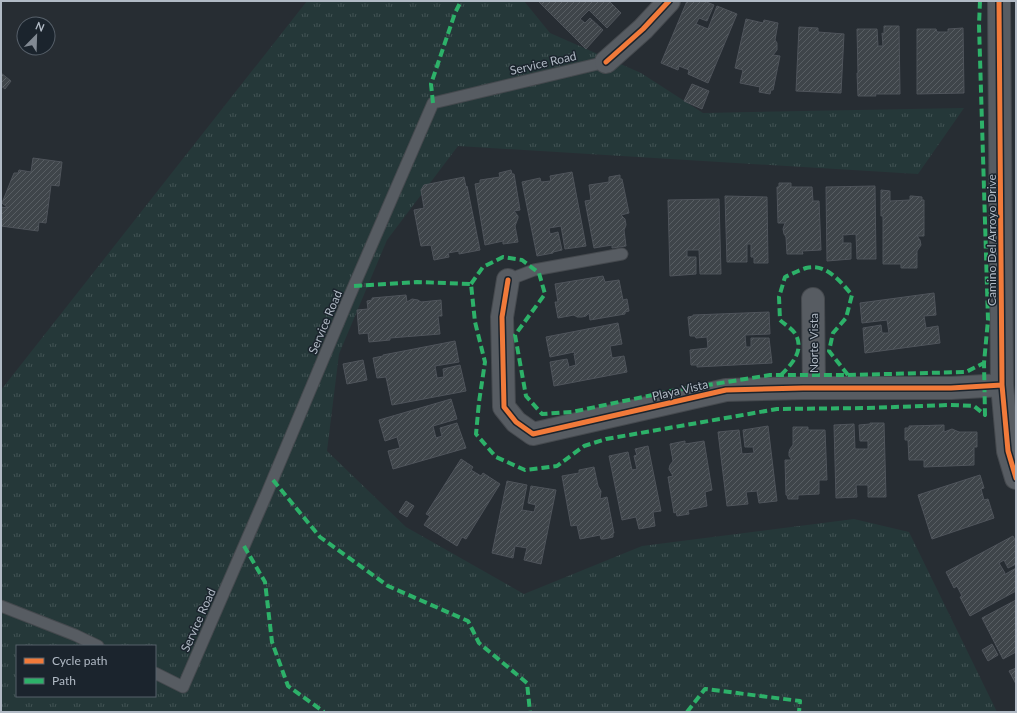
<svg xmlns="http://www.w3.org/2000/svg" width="1017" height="713" viewBox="0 0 1017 713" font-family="Lato,sans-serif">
<defs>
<pattern id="grass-tufts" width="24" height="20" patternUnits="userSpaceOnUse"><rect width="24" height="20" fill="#253839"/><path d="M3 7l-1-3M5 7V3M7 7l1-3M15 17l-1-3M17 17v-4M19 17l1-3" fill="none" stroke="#425354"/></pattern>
<pattern id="building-hatch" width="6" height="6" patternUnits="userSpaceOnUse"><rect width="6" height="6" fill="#3f454a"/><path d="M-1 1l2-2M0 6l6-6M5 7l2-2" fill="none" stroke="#585e63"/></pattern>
</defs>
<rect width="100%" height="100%" fill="#272d33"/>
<!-- grass -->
<path fill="url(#grass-tufts)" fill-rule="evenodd" d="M307 1H524L550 33 641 73 703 113 964 108 918 174 458 146 387 240 339 354 327 451 406 527 524 594 642 546 854 519 909 532 997 712H1V390ZM17 646H155V696H17Z"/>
<!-- building -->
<path fill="url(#building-hatch)" stroke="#4f545b" d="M538 1H609L621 13 607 28 589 10 580 19 585 23 590 18 603 30 586 49Z
M687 1H704L714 5 707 21 699 18 696 24 708 29 717 6 737 14 708 83 688 74 689 70 679 66 678 70 661 63Z
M746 19 763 23 764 20 778 23 775 40 777 43V50L773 55 780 56 773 90H771L770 94 759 92 760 87 740 83 743 70 735 68Z
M884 26H899L900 94H875L876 96H858L857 73H858L857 29H877L878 46H883L882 33 884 34Z
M799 27 818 28V32L844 34 841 93 796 91Z
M963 28 964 93 917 94V29H936L937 32H948V29Z
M1 73 11 81 5 89 1 86Z
M692 84 709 91 702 109 684 101Z
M33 158 62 162 59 186 51 185 46 223 39 222 38 231 1 226V207L8 208 2 203 14 173H18L19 170 31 172Z
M511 170 512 174H514L520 210 514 211 518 216V218L515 226 518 242 503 244V241L485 245 475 184 480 183V180L500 177 499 173Z
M572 172 586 246 565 249 561 226 549 228 550 234 558 232 562 250 553 252V253L537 256 522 182 540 178 541 182 551 181 550 176Z
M620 175V179H622L629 213 621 215 625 219 626 225 624 230 626 246 612 248V245L594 248 585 201 591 200 589 185 609 182V177Z
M464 177 466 187 467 186 480 250 459 254V251L448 253 449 257 434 260 431 245 421 246 414 210 424 208 421 190 424 185Z
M779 183H791V187H812L813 201H819L821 250 802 251 803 254H787L786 237 784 234 783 229 785 223H778L777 187H779Z
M875 186 876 259H857L856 234 844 235 843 234V243H851V259L827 261 826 187Z
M881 190 890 191V201L910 200V196H912L922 197V200H924V236H917L920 240 921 245 917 251V268H901V264H883V216H881Z
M725 196 767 197 768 263H754V257H751V244H747V262H727Z
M719 199 721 274H700L699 250H687V257H696V274L670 276 668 200Z
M603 276 605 282 619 280 623 300 627 299 629 311 625 312V314L590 320 589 313 586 316 582 317H577L574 315 558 318 555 302H558L555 284Z
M934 293 936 315 924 316 926 328 938 326 940 343 865 353 863 328 881 325 882 333H889L887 320 862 323 860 303Z
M406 295 407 302 412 299 418 300 421 302 441 300 442 316H438L440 334 390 338V340L369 342 368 333 359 334 357 310 368 309 367 301 372 300V298Z
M769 312 770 334 745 335 746 347H751V338H769L772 363 697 367V365H691L690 350 708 348 707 337 696 338 695 336H690L688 317 693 316V315Z
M618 323 622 344 610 346 612 358 624 356 627 372 554 386 550 362 567 359 569 367 576 365 574 354H575L574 352 550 357 546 337Z
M455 341 459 362 435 366 437 378 444 377 443 369 460 365 466 391 392 405 386 377 377 378 373 358 383 356V355Z
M363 360 367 380 347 384 343 364Z
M451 399 457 419 433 426 436 438 442 436 440 428 457 423 466 448 393 469 388 451 400 448 397 437 385 441 379 420Z
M870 423H884L886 497H868V485H856L857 497 836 498 834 425 854 424 855 449H868V441H860L859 425 870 424Z
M944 425V432L952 429 959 432H977V447H974V465L924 467V460H909L908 440H905V428H909V426Z
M768 426 777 501 759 503 757 491 746 492 748 504 727 506 718 432 739 430 742 454 754 453 753 447H745L743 430Z
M793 427H808V430H825L827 480H819V494L798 495V499H788L787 495H786L785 460H792L789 456V452L790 449 793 445Z
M685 441V444L704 441 712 490 705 492 707 506 688 510 689 514 677 516 676 512 674 513 668 477 673 476 669 469 670 465 673 461 670 444Z
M648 446 661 511 653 512 655 526 639 529 636 517 622 520 609 456 628 452 632 470 637 469 634 456 637 455 635 449Z
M461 459 473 467 471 470 481 476 483 473 500 484 466 539 462 537 457 546 424 525 430 516 426 514Z
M594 467 598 486 601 491 600 499 607 497 614 533H613V537L604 539H601L600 535 580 539 577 525 571 526 562 476 579 473V470Z
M980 475 984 488 981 489 984 500 988 499 994 518 932 539 918 495Z
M507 481 527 485 522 510 534 512 536 505 528 503 531 486 556 490 541 564 524 560 527 548 515 546 513 558 492 553Z
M406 501 414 506 407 517 399 512Z
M1013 536 1016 542V564L1008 568 1004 560 999 563 1005 573 1004 575 1016 568V591L970 616 960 597 962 596 957 586 954 588 946 572Z
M1016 600V652L1003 659 982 618Z
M992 644 998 655 988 661 982 650Z
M1016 668V684L1009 671Z"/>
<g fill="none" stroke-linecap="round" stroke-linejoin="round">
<!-- service casing -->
<g stroke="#45494e" stroke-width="13">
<path id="service" d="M508 280 534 270 622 254
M1 606 75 635 98 646
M155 673 183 687 267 493 350 295 433 103 606 62"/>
</g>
<!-- minor casing -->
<g stroke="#45494e" stroke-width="24">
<path id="minor" d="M999 1 1002 385 1008 451 1016 478
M606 62 643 29 669 1
M508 280 502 317 504 407 516 422 533 434 726 390 803 388H951L1002 385
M813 299 814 388"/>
</g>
<!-- service -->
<use href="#service" stroke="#575c62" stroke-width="11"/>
<!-- minor -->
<use href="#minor" stroke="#575c62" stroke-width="22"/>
<!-- quiet -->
<path stroke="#2db169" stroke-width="4" stroke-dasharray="8 4" stroke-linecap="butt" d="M433 103 431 84 455 13 461 1
M471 284 483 267 503 257 522 260 539 273 545 294 515 335 526 396 542 414 572 412 671 391 770 375H848L966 372 984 363
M354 286 417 282 471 284 475 322 485 362 479 402 476 434 496 457 525 470 557 466 584 446 606 439 777 409 867 408 950 405 974 406 985 415 984 363 988 320 979 25 980 1
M781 375C792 364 804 351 796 335 793 329 784 324 780 320L779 297 785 277C792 274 799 270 806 268 826 263 840 281 852 295L846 318 833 333 829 351 848 375
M273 480 320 537 388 586 468 621 479 643 527 683 530 712
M244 546 265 582 272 642 288 686 324 712
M687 712 705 689 800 701 799 712"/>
<!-- cycleway casing -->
<g stroke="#1b242d" stroke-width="8">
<path id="cycleway" d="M999 1 1002 385 1008 451 1016 478
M606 62 643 29 669 1
M508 280 502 317 504 407 516 422 533 434 726 390 803 388H951L1002 385"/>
</g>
<!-- cycleway -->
<use href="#cycleway" stroke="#f17a3a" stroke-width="5"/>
</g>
<g text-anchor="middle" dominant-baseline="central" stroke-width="3" stroke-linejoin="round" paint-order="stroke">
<!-- street labels -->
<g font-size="12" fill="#b1bac5" stroke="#1b242d">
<text transform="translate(543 63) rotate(-13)">Service Road</text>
<text transform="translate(991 240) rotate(-90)">Camino Del Arroyo Drive</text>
<text transform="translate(325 322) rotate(-67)">Service Road</text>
<text transform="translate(813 343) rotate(-90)">Norte Vista</text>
<text transform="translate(680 390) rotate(-13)">Playa Vista</text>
<text transform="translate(198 620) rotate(-66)">Service Road</text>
</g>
</g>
<!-- border -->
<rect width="1017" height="713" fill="none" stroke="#b1bac5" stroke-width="4"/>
<!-- legend -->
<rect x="16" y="645" width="140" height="52" fill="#1b242d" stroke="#57606a"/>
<rect x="24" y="658" width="20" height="6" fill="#f17a3a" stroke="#57606a"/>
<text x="52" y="665" font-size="12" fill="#b1bac5">Cycle path</text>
<rect x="24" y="678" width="20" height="6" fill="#2db169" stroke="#57606a"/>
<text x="52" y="685" font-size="12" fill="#b1bac5">Path</text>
<!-- north arrow -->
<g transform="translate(36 36) rotate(23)"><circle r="19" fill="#1b242d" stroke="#57606a"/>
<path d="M0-3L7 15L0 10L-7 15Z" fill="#818992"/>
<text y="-6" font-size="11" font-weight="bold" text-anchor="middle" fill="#b1bac5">N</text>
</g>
</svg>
